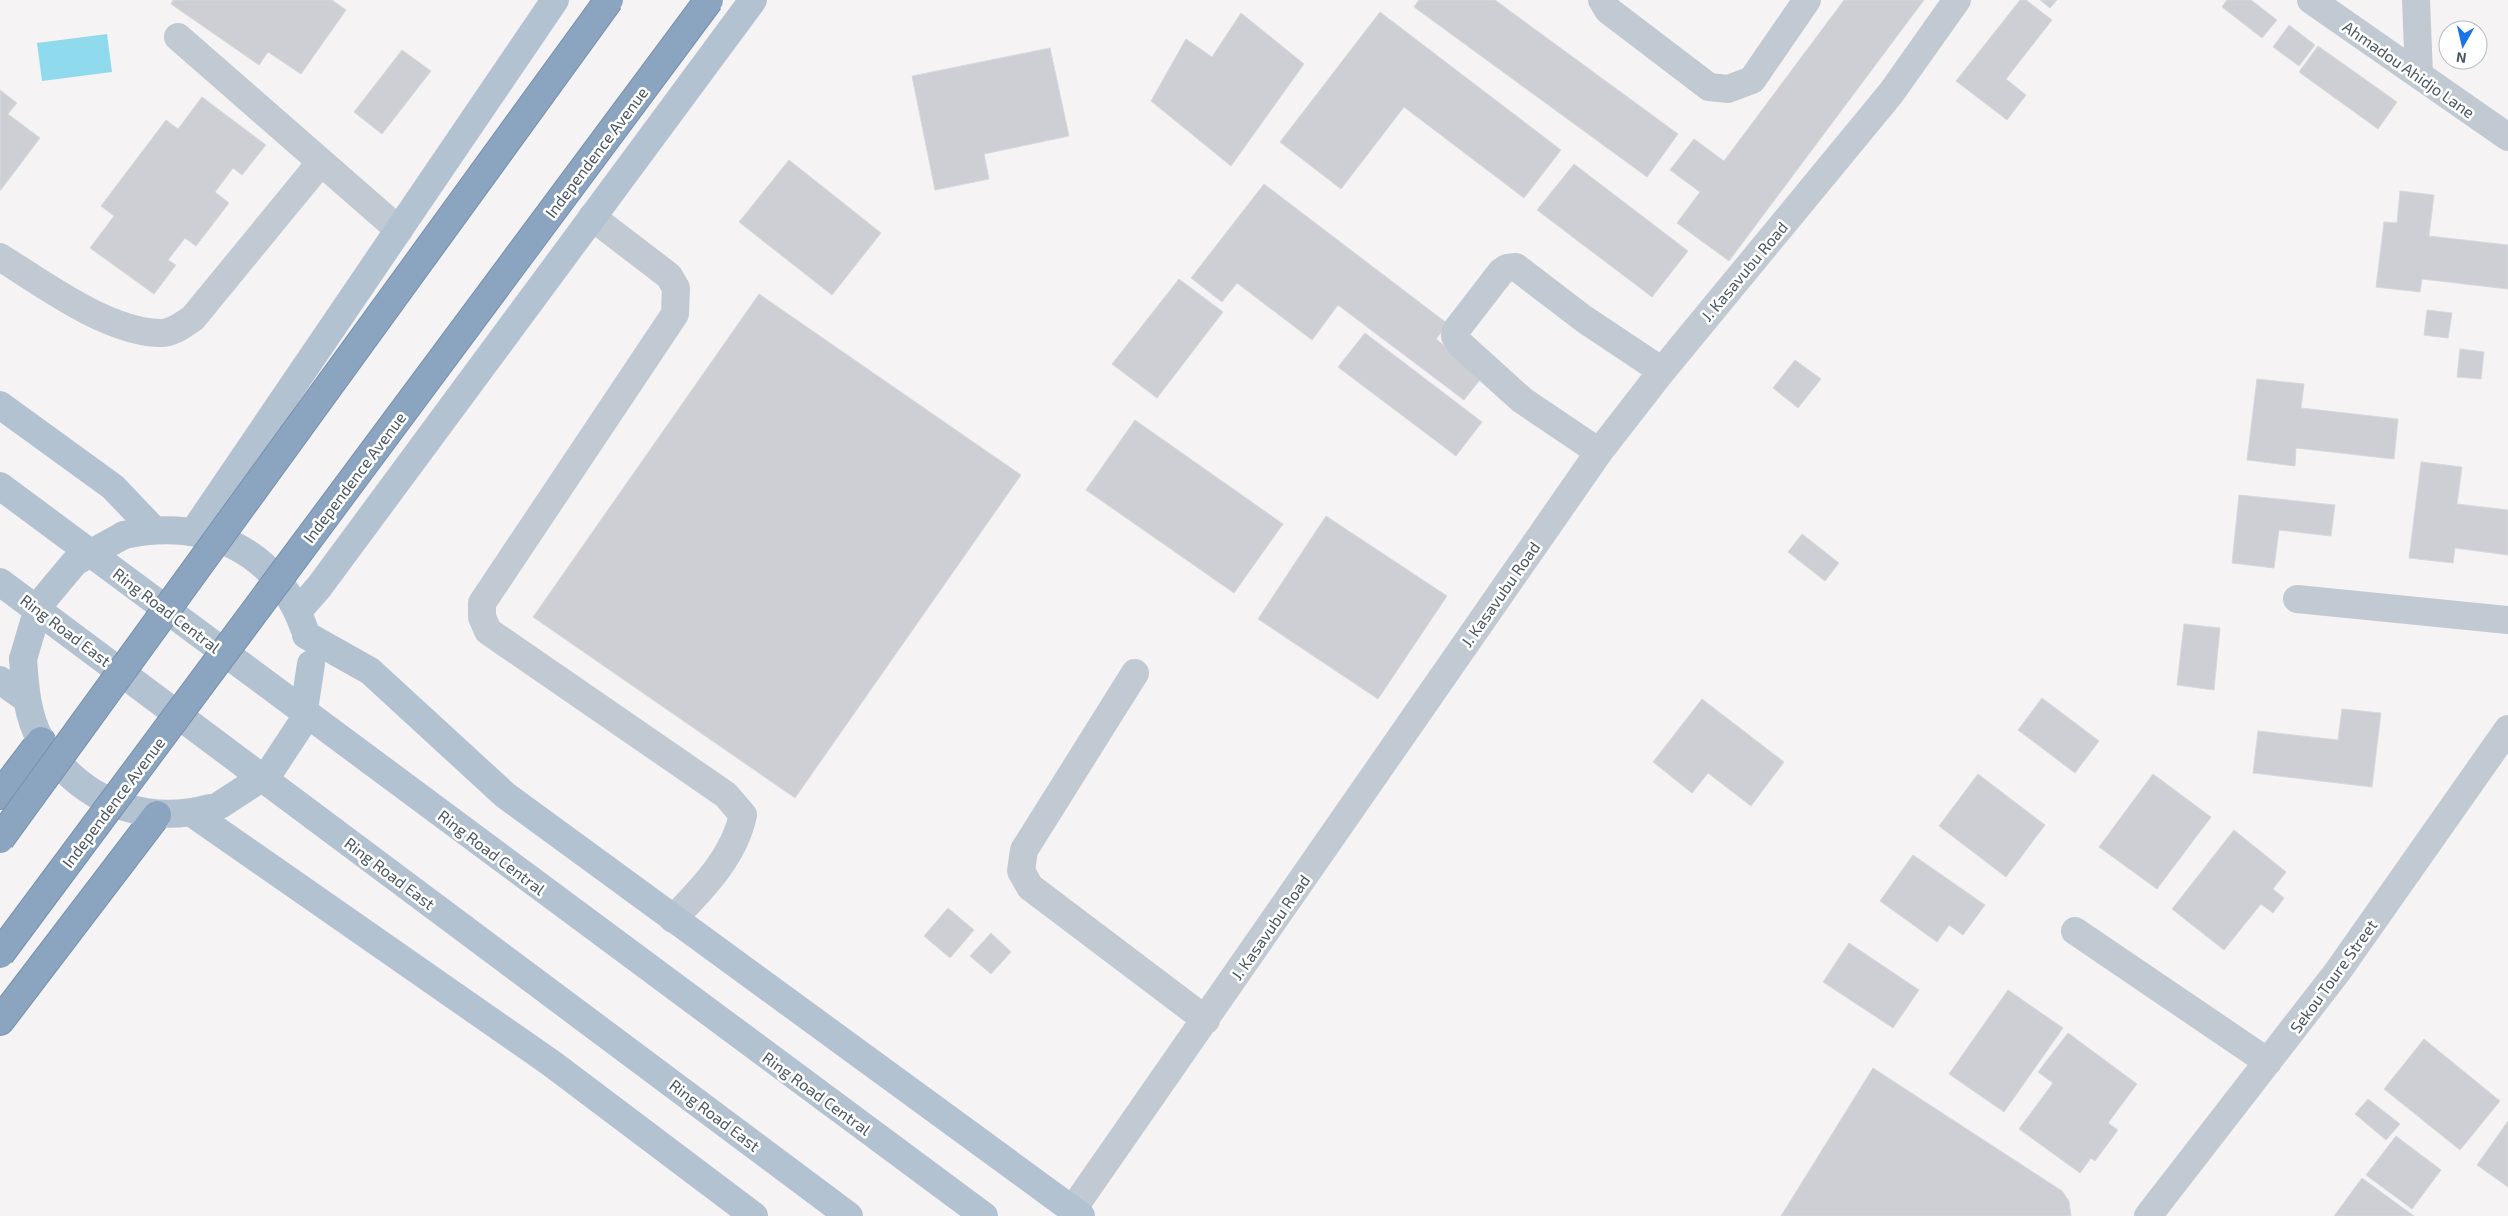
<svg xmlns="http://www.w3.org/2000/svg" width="2508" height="1216" viewBox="0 0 2508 1216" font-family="'Exo 2',sans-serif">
<rect width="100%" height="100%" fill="#f5f3f3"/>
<!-- water -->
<path fill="#90daee" d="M107 34 112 72 42 81 37 43Z"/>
<!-- building -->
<path fill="#cdcfd5" stroke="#d7d9de" d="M173 0H332L346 10 301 74 268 52 259 65 171 4Z
M1419 0H1495L1678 134 1647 177 1414 7Z
M1844 0H1924L1729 261 1677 223 1700 192 1670 170 1694 139 1724 161Z
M2020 0H2026L2052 20 2006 79 2026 95 2007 120 1956 81Z
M2040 0H2057L2050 8Z
M2227 0H2251L2277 20 2262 38 2222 7Z
M1380 12 1561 150 1524 198 1404 107 1341 189 1280 142Z
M1241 13 1304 64 1231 166 1151 101 1186 39 1212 57Z
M2289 25 2315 45 2299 66 2273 47Z
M2318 46 2397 102 2378 129 2299 72Z
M1050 48 1069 136 984 154 989 179 935 190 912 76Z
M402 50 431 71 382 134 354 112Z
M0 90 17 103 8 114 40 138 0 191Z
M202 97 266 145 242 175 233 168 215 192 229 203 196 246 185 238 168 260 176 265 154 294 90 248 114 216 101 206 166 120 178 129Z
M789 160 881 233 832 295 739 222Z
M1574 164 1688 251 1652 297 1537 210Z
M1264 184 1448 324 1436 339 1483 376 1464 400 1338 305 1312 340 1237 283 1222 302 1191 278Z
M2400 191 2434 195 2429 236 2508 245V289L2422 279 2420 292 2376 287 2384 222 2397 223Z
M1179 279 1223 312 1157 398 1112 364Z
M759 294 1021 475 795 798 533 617Z
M2427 310 2452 313 2448 338 2424 335Z
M1365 333 1482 422 1456 456 1338 367Z
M2460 349 2484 352 2481 379 2457 377Z
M1795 360 1821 379 1798 408 1773 388Z
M2257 379 2304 384 2301 408 2398 419 2394 459 2296 448 2295 466 2247 460Z
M1135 420 1283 524 1234 593 1086 490Z
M2421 462 2462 467 2457 504 2508 510V555L2455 548 2453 563 2409 558Z
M2239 495 2335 505 2331 536 2279 530 2274 568 2232 563Z
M1326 516 1447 596 1378 699 1258 619Z
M1802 534 1839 563 1825 581 1788 552Z
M2184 624 2220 628 2214 690 2177 685Z
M2042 698 2099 741 2075 773 2018 730Z
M1702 699 1784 762 1751 806 1708 773 1692 793 1653 762Z
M2342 709 2381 713 2372 787 2253 773 2258 731 2338 740Z
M1978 774 2045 825 2006 877 1939 826Z
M2153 774 2211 817 2157 889 2099 847Z
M2234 830 2286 872 2273 889 2284 898 2273 913 2261 904 2224 950 2172 909Z
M1913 855 1985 905 1963 935 1949 925 1937 942 1880 901Z
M948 908 974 930 950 958 924 936Z
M991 933 1011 952 991 974 970 956Z
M1849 943 1919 990 1893 1028 1823 982Z
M2008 990 2063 1028 2004 1112 1949 1074Z
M2068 1033 2137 1084 2108 1123 2118 1130 2095 1161 2091 1158 2080 1173 2019 1129 2053 1083 2038 1072Z
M2424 1039 2500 1101 2460 1150 2384 1089Z
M1873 1068 2062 1191 2069 1201 2071 1216H1781Z
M2368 1099 2400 1124 2386 1140 2355 1114Z
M2508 1121V1187L2477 1165Z
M2396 1136 2441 1170 2412 1209 2366 1175Z
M2362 1178 2414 1216H2334Z"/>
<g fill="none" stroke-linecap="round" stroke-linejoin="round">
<!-- highway casing -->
<g stroke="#7690ad" stroke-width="30">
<path id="highway" d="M0 795 41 741
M0 1021 157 815"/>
</g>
<!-- minor -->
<path stroke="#c1cad2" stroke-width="28" d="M1602 0 1608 10 1709 87 1728 89 1752 80 1807 0
M2311 0 2508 137
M2416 0 2419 75
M178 37 399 230
M592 217 669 276 676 288 675 314 482 603V617L488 631 726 795 743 815C734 857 702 889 673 919
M0 257C43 284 106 331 159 333 171 334 183 325 193 318L321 162
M1599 452 1522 400 1460 344 1455 336 1457 329 1501 272 1507 268 1516 267 1584 319 1662 371
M2297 599 2508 620
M1135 673 1024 850 1021 871 1030 887 1206 1020
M2075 931 2268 1062
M1073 1209 1599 452 1662 371 1891 93 1957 0
M2148 1216 2338 971 2508 729"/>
<!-- major -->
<path stroke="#b3c2d1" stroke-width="28" d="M0 405 113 487 153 529
M0 486 984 1216
M194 531 555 0
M124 535C204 518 275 548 304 628
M0 582 849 1216
M298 611 319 587 753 0
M306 635 370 671 505 795 1081 1216
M23 659C25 687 27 716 41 741 44 747 51 753 55 759 94 806 151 824 210 808
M0 680 25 698
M192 813 551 1063 754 1216"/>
<!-- highway -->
<use href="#highway" stroke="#8ba5c1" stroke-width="28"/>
<!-- highway-bridge casing -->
<g stroke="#7690ad" stroke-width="30" stroke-linecap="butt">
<path id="highway-bridge" d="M0 839 609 0
M0 954 709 0"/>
</g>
<!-- major-bridge -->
<path stroke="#b3c2d1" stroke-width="28" d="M23 659 39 605 75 562 124 535
M220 805 269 773 302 723 311 664"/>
<!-- highway-bridge -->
<use href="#highway-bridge" stroke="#8ba5c1" stroke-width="28"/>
</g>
<g text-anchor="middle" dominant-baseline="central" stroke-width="5" stroke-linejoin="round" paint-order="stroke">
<!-- street labels -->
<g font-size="16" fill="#4a5661" stroke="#fff">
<text transform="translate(2409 69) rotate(35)">Ahmadou Ahidjo Lane</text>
<text transform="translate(596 152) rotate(-53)">Independence Avenue</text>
<text transform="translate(1744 271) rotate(-50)">J. Kasavubu Road</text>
<text transform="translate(354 477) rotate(-53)">Independence Avenue</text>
<text transform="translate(1500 594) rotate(-55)">J. Kasavubu Road</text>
<text transform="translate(167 610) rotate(37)">Ring Road Central</text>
<text transform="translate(66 630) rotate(37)">Ring Road East</text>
<text transform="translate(113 802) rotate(-53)">Independence Avenue</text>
<text transform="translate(492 852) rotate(37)">Ring Road Central</text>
<text transform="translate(390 873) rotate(37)">Ring Road East</text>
<text transform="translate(1270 927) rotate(-55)">J. Kasavubu Road</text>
<text transform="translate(2333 976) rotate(-54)">Sekou Toure Street</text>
<text transform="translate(817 1093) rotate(36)">Ring Road Central</text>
<text transform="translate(715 1115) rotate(37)">Ring Road East</text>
</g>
</g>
<!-- north arrow -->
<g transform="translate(2463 45) rotate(188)"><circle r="24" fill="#ffffff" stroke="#b7bbc0"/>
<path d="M0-4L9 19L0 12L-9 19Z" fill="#1a73e8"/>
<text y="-8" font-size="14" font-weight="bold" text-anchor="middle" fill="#4a5661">N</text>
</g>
</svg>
